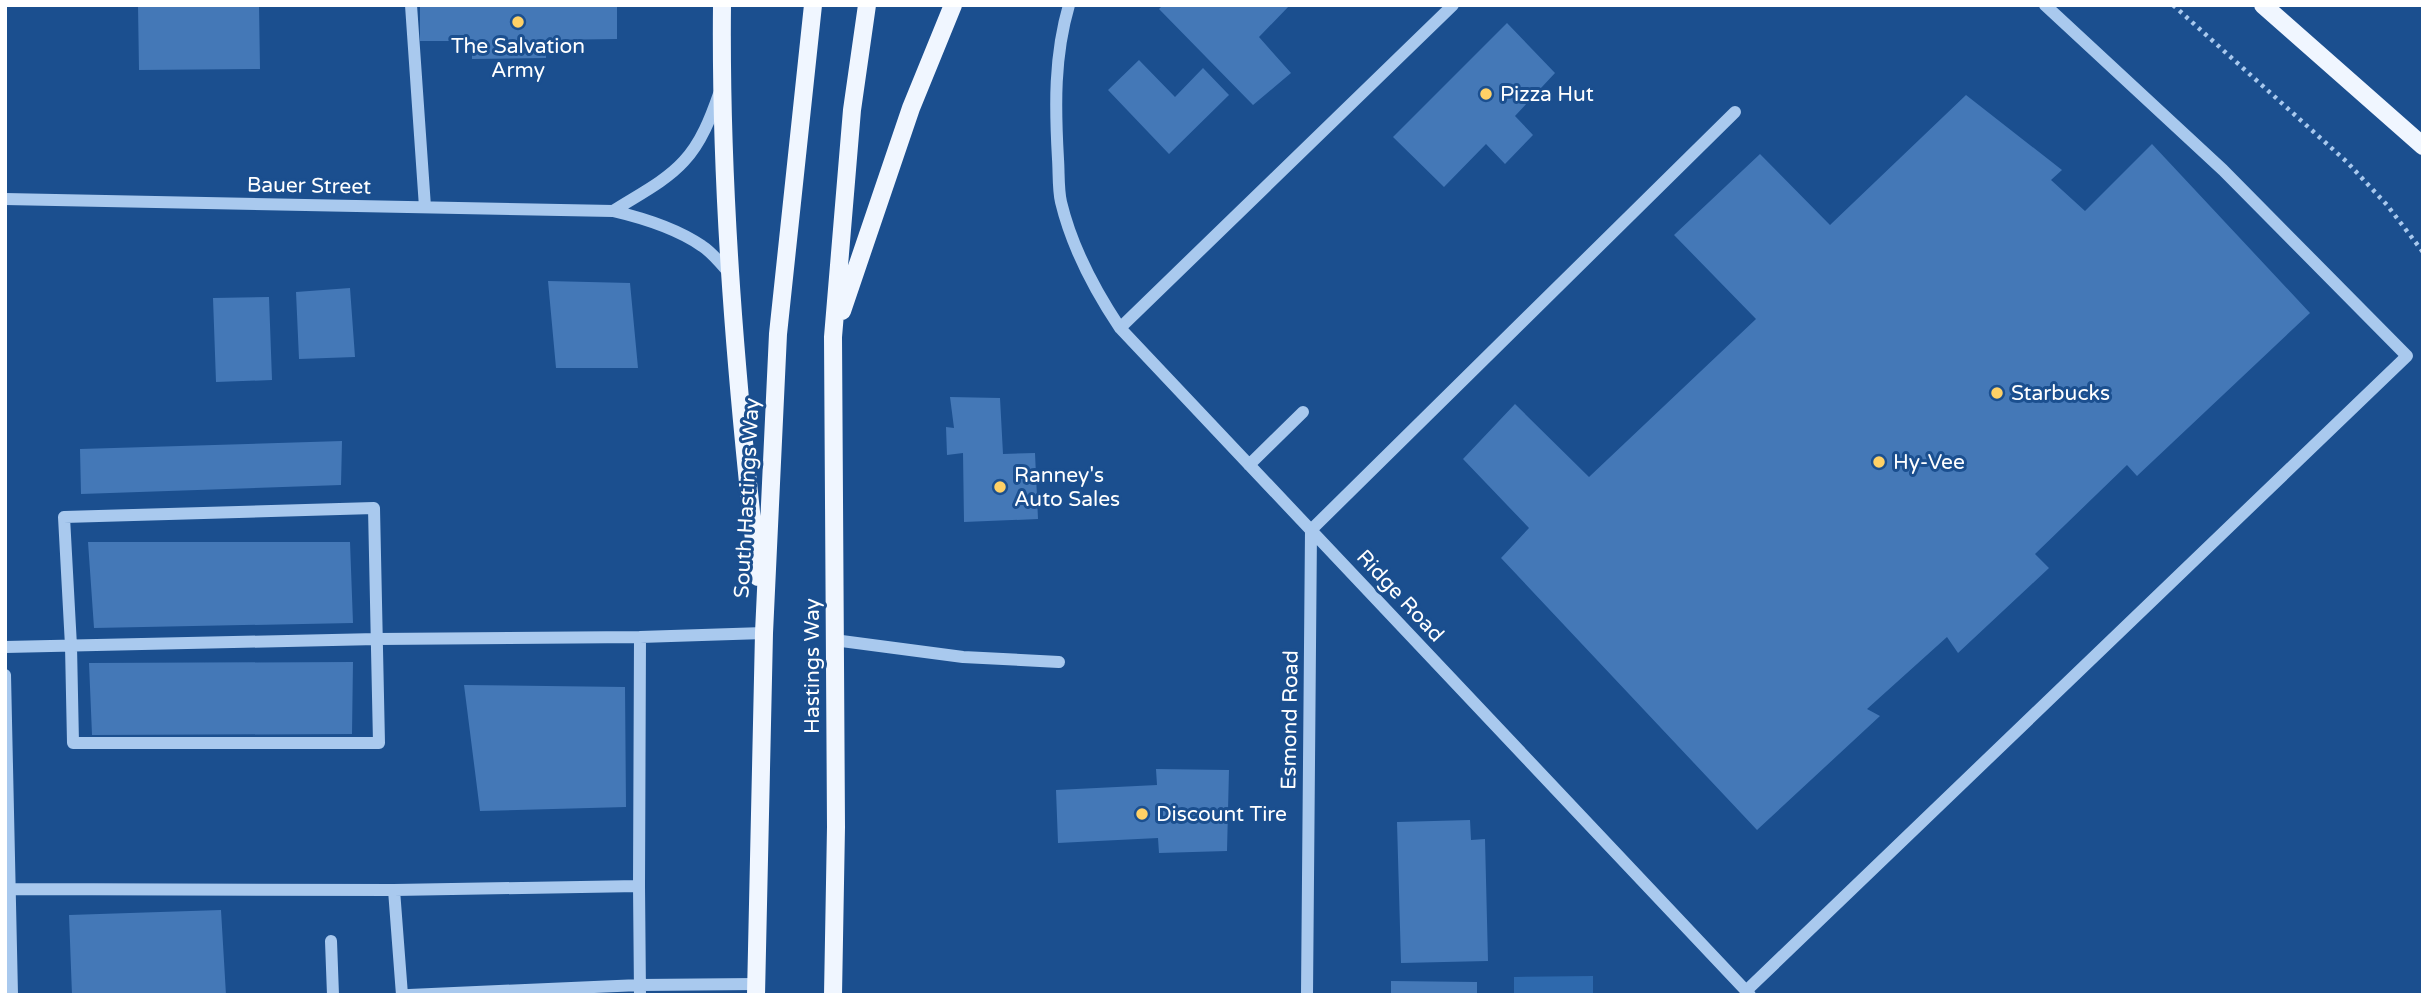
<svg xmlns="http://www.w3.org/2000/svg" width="2428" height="1000" viewBox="0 0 2428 1000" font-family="'Varela Round',sans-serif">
<rect width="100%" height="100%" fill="#1b4f8f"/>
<!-- green -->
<path fill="#2e69ad" d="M1593 976V995H1514V977Z"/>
<!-- building -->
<path fill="#4478b7" d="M138 5H259L260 69 139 70Z
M420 5H617V39L546 40V58L472 59V41H420Z
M1163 5H1290L1259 37 1291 73 1253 105 1159 9Z
M1507 23 1555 73 1515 116 1533 135 1505 164 1486 144 1444 187 1393 137Z
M1139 60 1175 97 1203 68 1229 95 1169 154 1108 90Z
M1966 95 2062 170 2051 180 2085 211 2152 144 2310 313 2137 476 2127 465 2035 554 2049 568 1958 653 1947 637 1867 709 1880 716 1757 830 1501 558 1529 528 1463 459 1515 404 1589 477 1756 319 1674 235 1760 154 1830 225Z
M548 281 630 283 638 368H556Z
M350 288 355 357 299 359 296 292Z
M269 297 272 380 216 382 213 298Z
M950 397 1000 398 1003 454 1035 453 1038 519 964 522 963 453 947 455 946 427 954 428Z
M342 441 341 485 81 494 80 449Z
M88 542H350L353 623 94 628Z
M353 662 352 734 92 735 89 663Z
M464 685 625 687 626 807 480 811Z
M1156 769 1229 770 1227 851 1159 853 1158 838 1058 843 1056 790 1157 785Z
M1470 820 1471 840 1485 839 1488 961 1401 963 1397 822Z
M221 910 226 995H72L69 915Z
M1391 981 1477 982V995H1391Z"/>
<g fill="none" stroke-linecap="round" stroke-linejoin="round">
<!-- path -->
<path stroke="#a9c9ee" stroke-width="4.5" stroke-dasharray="3.5 5" stroke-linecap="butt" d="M2173 5 2347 162 2387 205 2423 252"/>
<!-- minor -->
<path stroke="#a9c9ee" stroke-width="12" d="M411 5 425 207
M1069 5C1054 56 1055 107 1058 159 1059 173 1058 189 1061 202 1072 248 1094 289 1120 328L1750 995
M5 199 613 211C643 218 676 228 702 246 713 253 721 264 730 274
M613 211C636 196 665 182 684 161 701 143 711 117 719 94
M1120 328 1453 5
M1249 465 1303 412
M374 508 379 743H73L71 646 64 517Z
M640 637 764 633
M834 640 963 657 1059 662
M5 647 377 639 640 637 639 886
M5 675 12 995
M11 889 394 890 402 995
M394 890 639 886 640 995
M331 941 333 995
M1746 991 2407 356 2223 170 2045 5
M409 995 640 985 756 984
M1307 995 1311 530 1735 112"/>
<!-- major -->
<path stroke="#f0f6ff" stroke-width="18" d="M722 5C720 197 737 387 758 577
M2263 5 2423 146
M842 311 911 108 953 5
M756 995 764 633 778 334 813 5
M833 995 836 827 833 337 852 110 867 5"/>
</g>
<!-- markers -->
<g fill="#ffd166" stroke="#1b4f8f" stroke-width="2.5">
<circle cx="518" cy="22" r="7"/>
<circle cx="1486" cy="94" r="7"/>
<circle cx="1997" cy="393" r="7"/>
<circle cx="1879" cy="462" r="7"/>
<circle cx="1000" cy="487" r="7"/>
<circle cx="1142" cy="814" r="7"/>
</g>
<g text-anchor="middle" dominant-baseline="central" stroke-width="6" stroke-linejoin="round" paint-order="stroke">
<!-- poi labels -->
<g font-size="21" fill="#fff" stroke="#1b4f8f" text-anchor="start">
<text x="518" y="46" text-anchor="middle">The Salvation<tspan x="518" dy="24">Army</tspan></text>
<text x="1500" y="94">Pizza Hut</text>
<text x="2011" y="393">Starbucks</text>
<text x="1893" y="462">Hy-Vee</text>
<text x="1014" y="475">Ranney's<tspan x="1014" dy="24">Auto Sales</tspan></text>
<text x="1156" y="814">Discount Tire</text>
</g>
<!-- street labels -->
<g font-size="21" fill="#fff" stroke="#1b4f8f">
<text transform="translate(309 186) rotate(1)">Bauer Street</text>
<text transform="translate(747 498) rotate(-87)">South Hastings Way</text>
<text transform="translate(1400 596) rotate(47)">Ridge Road</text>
<text transform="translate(812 666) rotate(-90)">Hastings Way</text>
<text transform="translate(1290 720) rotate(-89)">Esmond Road</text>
</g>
</g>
<!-- border -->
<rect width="2428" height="1000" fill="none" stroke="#ffffff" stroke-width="14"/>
</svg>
